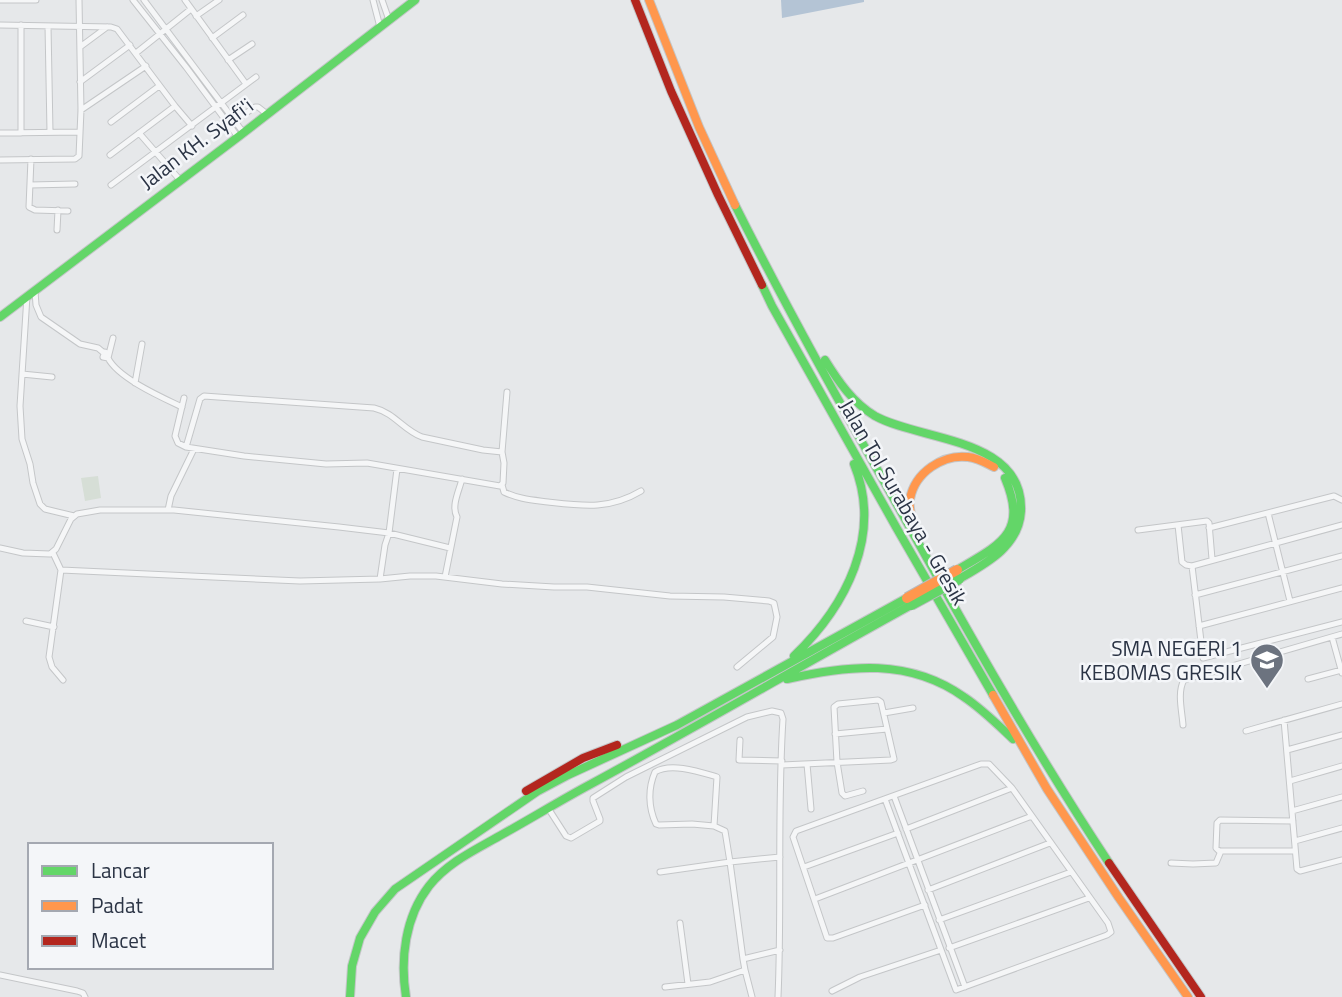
<svg xmlns="http://www.w3.org/2000/svg" width="1342" height="997" viewBox="0 0 1342 997" font-family="'Titillium Web',sans-serif">
<rect width="100%" height="100%" fill="#e6e8ea"/>
<!-- green -->
<path fill="#d6ded6" d="M98 476 101 498 85 501 81 478Z"/>
<!-- water -->
<path fill="#b4c4d5" d="M781 0H864V2L782 18Z"/>
<g fill="none" stroke-linecap="round" stroke-linejoin="round">
<!-- street casing -->
<g stroke="#c4c6c8" stroke-width="7">
<path id="street" d="M0 0H36
M133 0 186 67 238 137
M144 0 243 132
M185 0 246 84
M373 0 380 27
M382 0 389 20
M196 16 219 0
M0 25 111 27 117 29 175 106 192 126
M21 25V133
M48 26 50 132
M212 38 243 15
M80 47 107 27
M136 53 191 9
M228 60 252 44
M80 82 130 45
M81 110 146 66
M234 121 255 107H258L267 114
M111 122 159 86
M0 133 80 132
M139 133 180 180
M110 155 175 106
M31 159 29 207 35 210 68 211
M0 160 75 159 79 156 81 110 79 0
M30 185 75 184
M111 185 256 77
M57 230 58 210
M35 291 36 305 41 317 80 344 98 348 104 353
M27 296 20 406 22 439 30 464 33 483 40 504 45 509 74 516
M105 352 109 354 108 358 103 357Z
M109 354 113 338
M108 358C118 378 161 397 182 407
M22 374 52 377
M135 383 142 344
M184 398 175 436 178 443 186 447 244 456 326 464 367 463 500 486 503 483 504 463 502 452 507 392
M186 447 200 399 204 396 374 408C395 413 403 430 422 437L483 450 502 452
M397 469 389 533 385 545 380 579 410 576H436L502 584 554 587H587L670 596 724 597 769 601 774 603 777 617 773 637 737 667
M502 485 504 492C518 499 533 500 548 502 583 506 609 510 641 491
M168 510 171 496 194 449
M1268 513 1290 601
M1178 525 1182 562 1186 565 1192 566 1342 525
M1209 528 1334 496 1342 500
M1138 530 1207 521 1209 523 1212 559
M0 548 23 553 50 554 56 549 71 519 77 514 100 510H174L339 527 389 533 450 548
M53 553 61 570 300 581 380 579
M1192 566 1203 658 1342 622
M61 570 49 657 52 667 63 680
M445 577 457 517C451 506 459 491 462 479
M1195 595 1342 556
M26 621 54 627
M1199 626 1342 588
M1332 637 1342 673
M1308 679 1342 670
M884 713 913 708
M1284 720 1297 869 1300 871 1342 860
M1183 725C1182 711 1177 692 1184 680L1342 634
M1246 731 1342 704
M835 734 887 729
M740 740 739 760 782 761
M1287 750 1342 735
M807 764 811 809
M782 765 891 760 894 759 881 702 878 700 838 704 834 707 837 762 842 793 845 796 863 791
M1290 781 1342 766
M894 796 965 987
M885 799 956 990 1107 935 1111 932 1108 923 1012 788 989 764H981L796 831 793 837 827 938H833L925 905
M548 808 566 836 571 838 600 821V819L593 801V798L626 777 747 717 772 711 781 713 783 719C777 811 782 905 778 997
M1292 811 1342 797
M1293 821 1220 820 1217 823 1216 848 1219 851H1295
M714 826 692 824 659 825 656 824C648 807 648 788 655 772 671 762 700 772 717 777L714 826 725 831 730 862 780 857
M906 829 1012 788
M1295 841 1342 828
M1171 863 1193 864 1216 863 1221 851
M804 867 898 833
M660 872 730 862 743 959
M928 890 1050 843
M815 899 1032 816
M939 920 1071 872
M680 923 688 984
M949 948 1089 898
M745 970 752 997
M0 975 77 991 83 993 85 997
M665 987 710 982 745 970 743 959 780 950
M832 991 860 977 941 950"/>
</g>
<!-- fast casing -->
<g stroke="#c4c6c8" stroke-width="10">
<path id="fast" d="M735 205C788 311 846 414 904 517 969 634 1035 751 1109 863
M762 285 772 306 896 527 993 695
M0 317 238 137 415 0
M825 360C838 381 853 403 875 416 920 441 1024 437 1021 511 1019 546 987 563 959 579
M957 570C1001 544 1028 533 1005 478
M794 656C846 606 883 535 854 464
M787 679C849 665 909 658 964 697 982 709 997 724 1013 739
M350 997 352 966 360 938 375 912 395 889 538 791 568 775 677 725 907 598
M406 997C400 959 405 917 429 886 448 862 477 849 503 834 532 818 561 800 591 784 698 726 804 664 911 605"/>
</g>
<!-- slow casing -->
<g stroke="#c4c6c8" stroke-width="10">
<path id="slow" d="M649 0 699 127 735 205
M914 526C912 518 908 507 910 499 915 472 943 454 968 457 978 458 986 463 994 467
M993 695 1047 789 1119 898 1188 997"/>
</g>
<!-- jam casing -->
<g stroke="#c4c6c8" stroke-width="10">
<path id="jam" d="M635 0 671 91 718 195 762 285
M526 791 583 758 617 745
M1109 863 1201 997"/>
</g>
<!-- street -->
<use href="#street" stroke="#f5f6f7" stroke-width="5"/>
<!-- fast -->
<use href="#fast" stroke="#63d668" stroke-width="8"/>
<!-- slow -->
<use href="#slow" stroke="#ff974d" stroke-width="8"/>
<!-- jam -->
<use href="#jam" stroke="#b3261e" stroke-width="8"/>
<!-- fast-bridge casing -->
<g stroke="#b8bbbf" stroke-width="12" stroke-linecap="butt">
<path id="fast-bridge" d="M911 605 959 579"/>
</g>
<!-- slow-bridge casing -->
<g stroke="#b8bbbf" stroke-width="12" stroke-linecap="butt">
<path id="slow-bridge" d="M907 598 957 570"/>
</g>
<!-- fast-bridge -->
<use href="#fast-bridge" stroke="#63d668" stroke-width="10"/>
<!-- slow-bridge -->
<use href="#slow-bridge" stroke="#ff974d" stroke-width="10"/>
</g>
<!-- icons -->
<defs>
<g id="school-pin" transform="scale(1.75)"><path d="M0 17L-7.5 6A9.5 9.5 0 1 1 7.5 6Z" fill="#6c737f" stroke="#f4f6f9"/><path d="M0-5L7-2L0 1L-7-2ZM-4 1L0 2.5L4 1V4Q0 6-4 4Z" fill="#fff"/></g>
</defs>
<g fill-rule="evenodd">
<use href="#school-pin" x="1267" y="660"/>
</g>
<g text-anchor="middle" dominant-baseline="central" stroke-width="5" stroke-linejoin="round" paint-order="stroke">
<!-- street labels -->
<g font-size="21" fill="#2b3445" stroke="#f4f6f9">
<text transform="translate(196 143) rotate(-37)">Jalan KH. Syafi'i</text>
<text transform="translate(904 502) rotate(60)">Jalan Tol Surabaya - Gresik</text>
</g>
<!-- poi labels -->
<g font-size="21" fill="#2b3445" stroke="#f4f6f9" text-anchor="end">
<text x="1242" y="648">SMA NEGERI 1<tspan x="1242" dy="24">KEBOMAS GRESIK</tspan></text>
</g>
</g>
<!-- legend -->
<rect x="28" y="843" width="245" height="126" fill="#f4f6f9" stroke="#a4a8b1" stroke-width="2"/>
<rect x="42" y="866" width="35" height="10" fill="#63d668" stroke="#a4a8b1" stroke-width="2"/>
<text x="91" y="878" font-size="21" fill="#2b3445">Lancar</text>
<rect x="42" y="901" width="35" height="10" fill="#ff974d" stroke="#a4a8b1" stroke-width="2"/>
<text x="91" y="913" font-size="21" fill="#2b3445">Padat</text>
<rect x="42" y="936" width="35" height="10" fill="#b3261e" stroke="#a4a8b1" stroke-width="2"/>
<text x="91" y="948" font-size="21" fill="#2b3445">Macet</text>
</svg>
